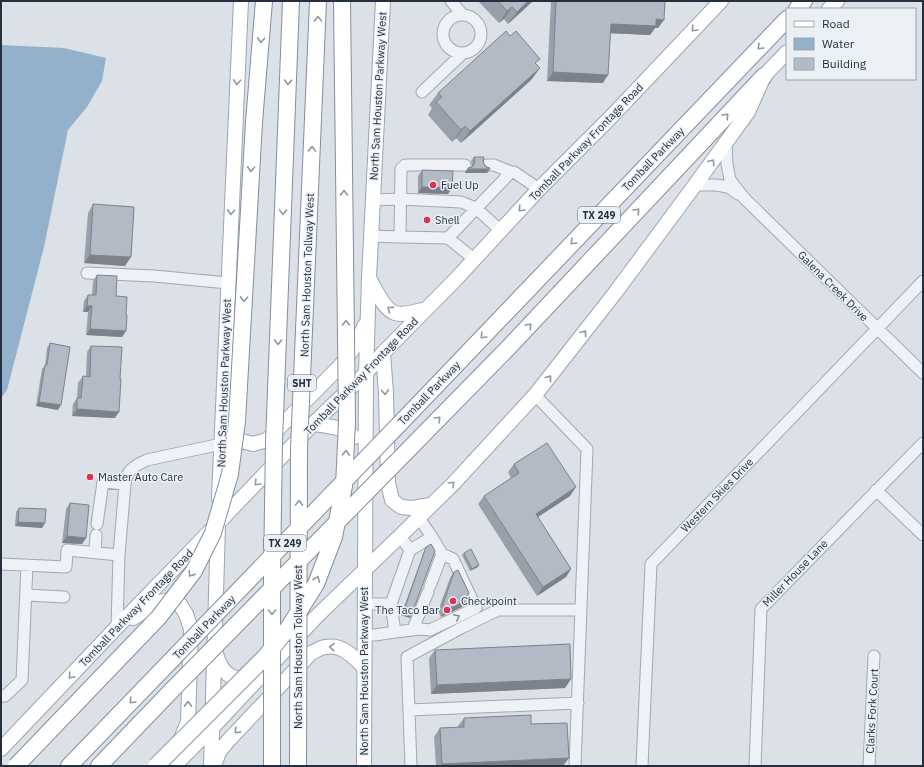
<svg xmlns="http://www.w3.org/2000/svg" width="924" height="767" viewBox="0 0 924 767" font-family="'IBM Plex Sans',sans-serif">
<rect width="100%" height="100%" fill="#dbe1e7"/>
<!-- water -->
<path fill="#93b1cb" d="M1 45 64 48 106 58 102 81 87 107 68 130 44 247 7 390 1 398Z"/>
<g fill="none" stroke-linecap="round" stroke-linejoin="round">
<!-- minor casing -->
<g stroke="#a0a8b1" stroke-width="13">
<path id="minor" d="M451 1 463 15
M443 34a19 19 0 1 1 38 0a19 19 0 1 1-38 0Z
M422 92 463 53
M726 143 727 164 730 180 744 198 923 373
M487 165H494L511 172
M695 185H716L728 187 738 194
M373 200 400 199 461 202 476 208 501 231
M371 236 400 237 448 238 474 259
M400 237 401 169 405 165H465
M448 238 511 172H514L539 189
M87 273 154 276 228 283
M535 395 587 449 575 766
M876 490 923 535
M97 524 103 482 125 484
M410 550 432 537 419 518
M95 553 96 535
M1 564 66 567 67 550 119 555
M430 586 442 554
M27 595 64 597
M364 604H391
M117 627 119 555 125 484C126 470 136 465 147 460L221 444
M413 629 428 592
M395 632 421 629 430 630 476 608 453 559 442 554 432 537
M364 635H375L395 632 391 604 410 550 400 536
M1 696H5L22 680 27 565
M409 710 578 703
M411 766 407 657 461 628 498 610H581
M642 766 651 564 923 281
M755 766 761 609 923 443
M869 766 874 656"/>
</g>
<!-- major casing -->
<g stroke="#9aa5b4" stroke-width="16">
<path id="major" d="M829 9 837 1
M369 278C375 288 383 309 395 313 404 316 417 311 426 309
M383 353 386 393 388 483 392 500 401 507 412 508 431 505
M313 424C326 426 345 427 354 437
M227 430 238 440 253 444 267 440 341 365 355 346 365 325
M219 498 241 1
M133 618 159 602 170 600 174 601 179 603 186 614 191 629 188 722 180 741
M216 653C220 671 232 684 252 677
M1 749 117 627 218 523 313 424 366 373 383 353 457 278 539 189 610 118 721 1
M174 766 212 728 317 616 400 536 453 484 535 395 615 293 695 185 748 112 764 76 787 52
M211 766 218 525
M214 766 219 752 227 742 311 653C316 651 321 647 326 647 343 644 353 657 364 667
M364 766 366 373 369 278 383 1"/>
</g>
<!-- highway casing -->
<g stroke="#828f9f" stroke-width="18">
<path id="highway" d="M797 9 804 1
M411 412 787 19
M411 447 510 346 764 76
M69 766 159 673
M99 766 173 689"/>
</g>
<!-- minor -->
<use href="#minor" stroke="#eef1f5" stroke-width="11"/>
<!-- major -->
<use href="#major" stroke="#fff" stroke-width="14"/>
<!-- highway -->
<use href="#highway" stroke="#fff" stroke-width="16"/>
<!-- highway-bridge casing -->
<g stroke="#828f9f" stroke-width="18" stroke-linecap="butt">
<path id="highway-bridge" d="M159 673 411 412
M173 689 411 447
M16 766 159 617 194 571 213 533 230 474 237 421 254 122 264 1
M156 766 266 656 289 627 316 584 334 537 344 486 347 421 342 1
M272 766V572L274 442 291 1
M298 766 299 448 318 1"/>
</g>
<!-- highway-bridge -->
<use href="#highway-bridge" stroke="#fff" stroke-width="16"/>
</g>
<!-- wall -->
<path fill="#99a0a9" d="M478 1H533L508 24 504 19 499 23Z
M551 1H665L658 28H655L650 35 610 33 603 83 547 81Z
M536 64 540 68 531 80 461 143 456 138 452 142 428 115 432 108 429 105 438 93Z
M474 157 483 160 484 164 490 169 487 173H465V172L468 168 472 167V165L471 161Z
M422 170 452 188 448 194 418 193V176Z
M93 204 125 266 84 263 88 213Z
M97 275 116 296 126 315V331L122 337 86 335 88 312H83L84 301 88 295H92L93 281Z
M50 343 58 410 36 406 42 369 45 366 47 348Z
M91 346 115 418 72 416 73 404 77 398 78 383 83 376 86 377 87 352Z
M514 464 570 496 538 517 571 569 566 577 537 596 478 504 484 496 511 478 508 472Z
M70 503 86 538 82 544 62 543 66 509Z
M19 508 45 523 42 528 15 526 16 512Z
M426 547 410 618 401 615 425 549Z
M464 553 479 565 478 567 470 571 462 555Z
M454 572 462 607 441 617 438 611 450 578Z
M435 650 571 679 565 688 431 694 429 658Z
M464 718 531 724 563 766H436L434 737 440 728H458V726Z"/>
<!-- shaded-wall -->
<path fill="#7d828a" d="M528 1H533L508 24 517 12Z
M512 7 504 19 499 23 507 11Z
M656 19 664 20 658 28H655L650 35 605 33 611 24Z
M540 68 531 80 461 143 470 131Z
M553 72 608 75 603 83 547 81Z
M465 126 456 138 452 142 461 130Z
M468 169H490L487 173H465Z
M422 187 452 188 448 194 418 193Z
M90 255 131 257 125 266 84 263Z
M87 306H92L88 312H83Z
M90 329 126 331 122 337 86 335Z
M39 402 61 405 58 410 36 406Z
M77 409 119 412 115 418 72 416Z
M576 487 570 496 530 522 536 514Z
M18 522 45 523 42 528 15 526Z
M67 536 86 538 82 544 62 543Z
M479 565 478 567 470 571 472 569Z
M571 569 566 577 537 596 543 587Z
M466 601 462 607 441 617 446 610Z
M403 613 411 616 410 618 401 615Z
M571 679 565 688 431 694 437 685Z
M569 758 563 766H440L442 764Z"/>
<!-- building -->
<path fill="#b2bac5" stroke="#7d828a" d="M498 1H528L517 12 512 7 507 11Z
M556 1H665L664 20 656 19V26L611 24 608 75 553 72Z
M506 31 510 36 516 31 540 59 535 63 540 68 470 131 465 126 461 130 436 102 442 97 438 93Z
M474 157H484L483 160 484 164 486 167 490 168V169H468V168L472 167 474 164 475 160Z
M422 170 453 171 452 188 422 187Z
M93 204 134 207 131 257 90 255Z
M97 275 117 276 116 296 127 297 126 315H127L126 331 90 329 92 306H87L88 295H96Z
M50 343 70 347 61 405 39 402 45 365H47Z
M91 346 122 347 120 379H121L119 412 77 409V398H81L83 376 90 377Z
M547 443 576 487 536 514 571 569 543 587 484 496 519 473 514 464Z
M70 503 89 505 86 538 67 536Z
M19 508 46 509 45 523 18 522Z
M431 544 435 551 411 616 403 613 426 547Z
M471 549 479 565 472 569 464 553Z
M458 570 469 593 466 601 446 610 443 604 454 572Z
M570 644 571 679 437 685 435 650Z
M531 715V724L567 723 569 758 442 764 440 728 464 727V718Z"/>
<!-- one-way arrows -->
<defs><path id="oneway-chevron" d="M-2-3.5L2.5 0L-2 3.5" fill="none" stroke-width="1.6" stroke-linecap="round" stroke-linejoin="round"/></defs>
<g stroke="#92979f">
<use href="#oneway-chevron" transform="translate(318 19) rotate(-88)"/>
<use href="#oneway-chevron" transform="translate(694 29) rotate(133)"/>
<use href="#oneway-chevron" transform="translate(261 40) rotate(95)"/>
<use href="#oneway-chevron" transform="translate(760 47) rotate(134)"/>
<use href="#oneway-chevron" transform="translate(237 82) rotate(93)"/>
<use href="#oneway-chevron" transform="translate(288 82) rotate(92)"/>
<use href="#oneway-chevron" transform="translate(726 116) rotate(-47)"/>
<use href="#oneway-chevron" transform="translate(312 149) rotate(-88)"/>
<use href="#oneway-chevron" transform="translate(712 162) rotate(-54)"/>
<use href="#oneway-chevron" transform="translate(251 169) rotate(93)"/>
<use href="#oneway-chevron" transform="translate(344 193) rotate(-91)"/>
<use href="#oneway-chevron" transform="translate(521 209) rotate(133)"/>
<use href="#oneway-chevron" transform="translate(637 211) rotate(-47)"/>
<use href="#oneway-chevron" transform="translate(231 212) rotate(93)"/>
<use href="#oneway-chevron" transform="translate(283 212) rotate(92)"/>
<use href="#oneway-chevron" transform="translate(573 242) rotate(134)"/>
<use href="#oneway-chevron" transform="translate(244 299) rotate(93)"/>
<use href="#oneway-chevron" transform="translate(390 309) rotate(-143)"/>
<use href="#oneway-chevron" transform="translate(346 323) rotate(-91)"/>
<use href="#oneway-chevron" transform="translate(529 326) rotate(-47)"/>
<use href="#oneway-chevron" transform="translate(584 333) rotate(-52)"/>
<use href="#oneway-chevron" transform="translate(483 336) rotate(134)"/>
<use href="#oneway-chevron" transform="translate(278 342) rotate(92)"/>
<use href="#oneway-chevron" transform="translate(549 378) rotate(-52)"/>
<use href="#oneway-chevron" transform="translate(385 392) rotate(87)"/>
<use href="#oneway-chevron" transform="translate(438 419) rotate(-46)"/>
<use href="#oneway-chevron" transform="translate(346 453) rotate(-88)"/>
<use href="#oneway-chevron" transform="translate(257 483) rotate(134)"/>
<use href="#oneway-chevron" transform="translate(452 484) rotate(-45)"/>
<use href="#oneway-chevron" transform="translate(299 503) rotate(-89)"/>
<use href="#oneway-chevron" transform="translate(191 574) rotate(125)"/>
<use href="#oneway-chevron" transform="translate(317 579) rotate(-68)"/>
<use href="#oneway-chevron" transform="translate(272 612) rotate(90)"/>
<use href="#oneway-chevron" transform="translate(332 647) rotate(-175)"/>
<use href="#oneway-chevron" transform="translate(71 676) rotate(133)"/>
<use href="#oneway-chevron" transform="translate(132 701) rotate(134)"/>
<use href="#oneway-chevron" transform="translate(188 704) rotate(-88)"/>
<use href="#oneway-chevron" transform="translate(237 731) rotate(134)"/>
</g>
<use stroke="#89909a" href="#oneway-chevron" transform="translate(457 617) rotate(-25)"/>
<!-- markers -->
<g fill="#da3353" stroke="#ebf0f5" stroke-width="1.5">
<circle cx="433" cy="185" r="4"/>
<circle cx="427" cy="220" r="4"/>
<circle cx="90" cy="477" r="4"/>
<circle cx="453" cy="601" r="4"/>
<circle cx="447" cy="610" r="4"/>
</g>
<g text-anchor="middle" dominant-baseline="central" stroke-width="3" stroke-linejoin="round" paint-order="stroke">
<!-- shield labels -->
<g fill="#ebf0f5" stroke="#606976" stroke-width="1">
<rect x="578" y="207" width="42" height="16" rx="3"/>
<rect x="288" y="375" width="28" height="16" rx="3"/>
<rect x="264" y="535" width="42" height="16" rx="3"/>
</g>
<g font-size="10" font-weight="bold" fill="#242f3f">
<text x="599" y="215">TX 249</text>
<text x="302" y="383">SHT</text>
<text x="285" y="543">TX 249</text>
</g>
<!-- street labels -->
<g font-size="11" fill="#242f3f" stroke="#ebf0f5">
<text transform="translate(378 96) rotate(-87)">North Sam Houston Parkway West</text>
<text transform="translate(586 142) rotate(-46)">Tomball Parkway Frontage Road</text>
<text transform="translate(653 159) rotate(-46)">Tomball Parkway</text>
<text transform="translate(307 275) rotate(-88)">North Sam Houston Tollway West</text>
<text transform="translate(833 286) rotate(45)">Galena Creek Drive</text>
<text transform="translate(361 376) rotate(-46)">Tomball Parkway Frontage Road</text>
<text transform="translate(224 383) rotate(-88)">North Sam Houston Parkway West</text>
<text transform="translate(429 393) rotate(-46)">Tomball Parkway</text>
<text transform="translate(717 495) rotate(-46)">Western Skies Drive</text>
<text transform="translate(795 573) rotate(-46)">Miller House Lane</text>
<text transform="translate(136 608) rotate(-46)">Tomball Parkway Frontage Road</text>
<text transform="translate(204 627) rotate(-46)">Tomball Parkway</text>
<text transform="translate(298 647) rotate(-90)">North Sam Houston Tollway West</text>
<text transform="translate(364 671) rotate(-90)">North Sam Houston Parkway West</text>
<text transform="translate(872 711) rotate(-87)">Clarks Fork Court</text>
</g>
<!-- poi labels -->
<g font-size="11" fill="#242f3f" stroke="#ebf0f5" text-anchor="start">
<text x="441" y="185">Fuel Up</text>
<text x="435" y="220">Shell</text>
<text x="98" y="477">Master Auto Care</text>
<text x="461" y="601">Checkpoint</text>
<text x="439" y="610" text-anchor="end">The Taco Bar</text>
</g>
</g>
<!-- border -->
<rect width="924" height="767" fill="none" stroke="#242f3f" stroke-width="4"/>
<!-- legend -->
<rect x="786" y="8" width="130" height="72" fill="#ebf0f5" stroke="#9ba3ac"/>
<rect x="794" y="21" width="20" height="6" fill="#ffffff" stroke="#9ba3ac"/>
<text x="822" y="28" font-size="12" fill="#242f3f">Road</text>
<rect x="794" y="38" width="20" height="12" fill="#93b1cb" stroke="#9ba3ac"/>
<text x="822" y="48" font-size="12" fill="#242f3f">Water</text>
<rect x="794" y="58" width="20" height="12" fill="#b2bac5" stroke="#9ba3ac"/>
<text x="822" y="68" font-size="12" fill="#242f3f">Building</text>
</svg>
